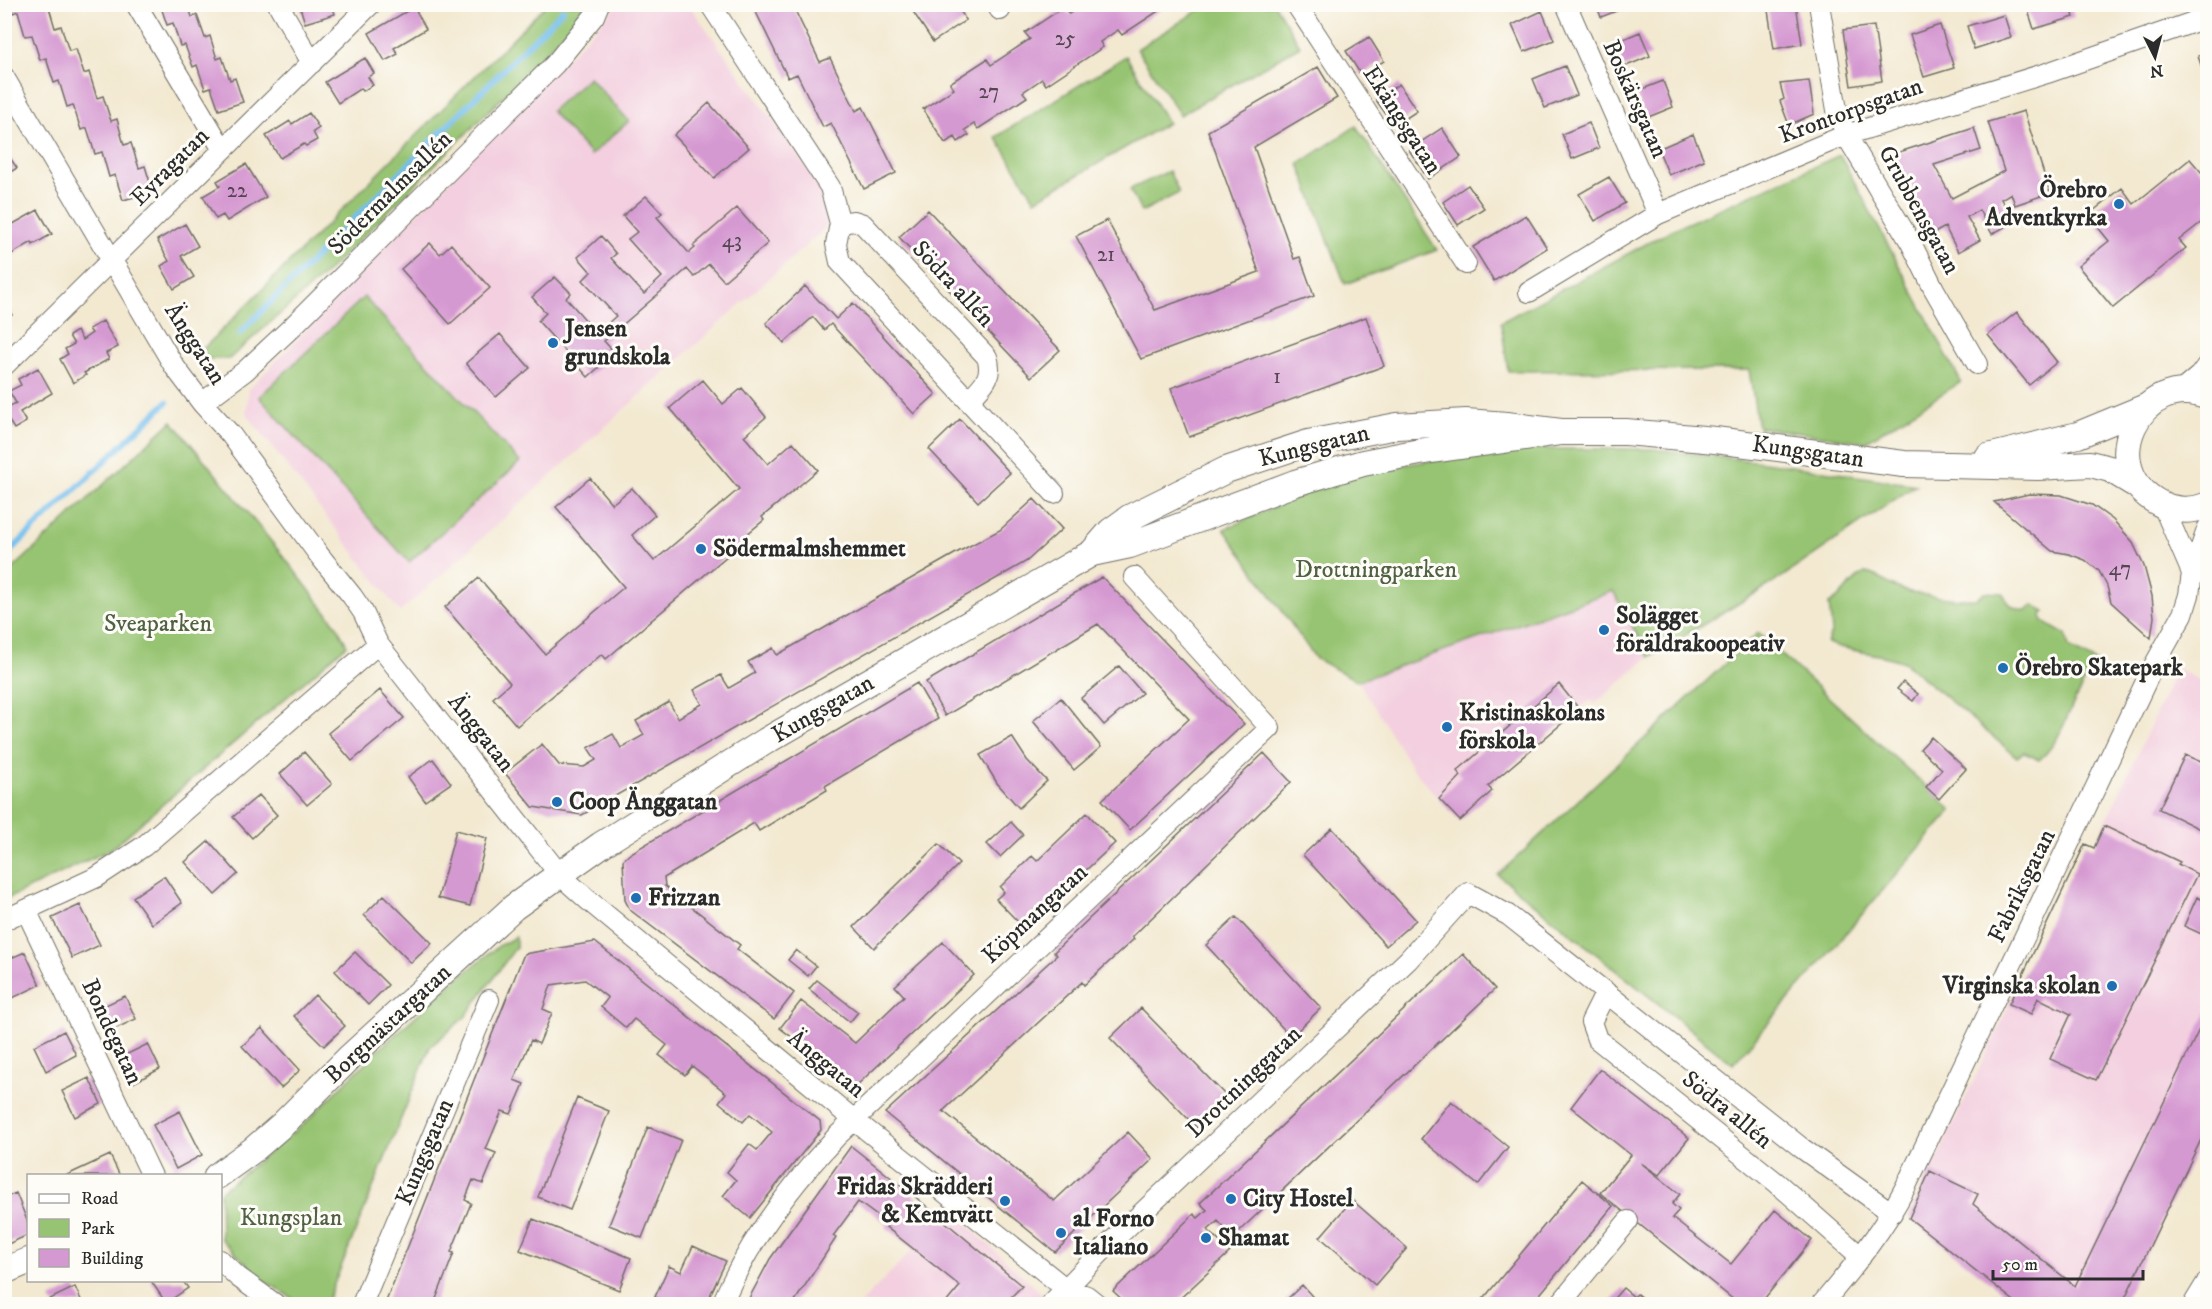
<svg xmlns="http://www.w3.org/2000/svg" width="2212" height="1309" viewBox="0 0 2212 1309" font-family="'IM FELL DW Pica',serif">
<rect width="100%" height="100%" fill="#fdfcf7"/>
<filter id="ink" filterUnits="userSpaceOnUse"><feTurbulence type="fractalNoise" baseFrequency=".0167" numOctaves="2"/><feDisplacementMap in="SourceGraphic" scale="12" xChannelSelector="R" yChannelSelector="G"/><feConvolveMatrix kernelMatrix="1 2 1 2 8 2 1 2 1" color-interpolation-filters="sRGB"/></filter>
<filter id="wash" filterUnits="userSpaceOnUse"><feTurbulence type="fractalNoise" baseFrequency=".008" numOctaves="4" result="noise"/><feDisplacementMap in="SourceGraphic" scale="24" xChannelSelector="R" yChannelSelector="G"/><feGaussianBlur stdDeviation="1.35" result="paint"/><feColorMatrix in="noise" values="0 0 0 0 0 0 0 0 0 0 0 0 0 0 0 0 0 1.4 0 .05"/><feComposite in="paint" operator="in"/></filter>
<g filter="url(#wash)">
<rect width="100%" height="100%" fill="#f3e9d1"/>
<!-- built -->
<path fill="#f3cfdf" d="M618 5H689L828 197 834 220 400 612 246 413 249 389Z
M1613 591 1649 657 1595 704 1591 700 1579 709 1558 684 1457 770 1461 776 1439 799 1413 769 1358 681Z
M2177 668 2207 685V1125L2122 1304H2018L1909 1218 2085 844 2094 847Z
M951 1210 1053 1304H860Z"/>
<!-- green -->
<path fill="#97c472" stroke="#61784e" stroke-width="1.5" d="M547 4 585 5 568 29 504 96 324 275 229 359H210L200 352Z
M1207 5H1275L1300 46 1180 115 1137 49Z
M1126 56 1168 123 1035 200 996 137Z
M589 77 629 121 591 155 551 111Z
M1356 126 1437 250 1345 284 1299 164Z
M1840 155 1961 382 1865 442 1758 427 1749 370 1508 371 1501 322 1672 230Z
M1169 171 1179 193 1141 212 1130 189Z
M364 297 520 462 409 562 259 397Z
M172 421 284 557 337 626 347 645 111 849 5 900V576Z
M1507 449H1653L1771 463 1916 485 1773 583 1649 657 1613 591 1358 681 1316 659 1224 529 1352 473Z
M1865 573C1878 574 1884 583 1895 587 1914 595 1955 600 1976 599L1985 592 2003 593C2008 605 2013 608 2026 611L2033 605 2045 611 2042 615 2043 622 2066 635 2069 648 2098 663C2093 671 2087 678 2082 686 2068 710 2062 741 2039 760L2024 752 2017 757 1904 662C1878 653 1852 652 1827 643L1832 631 1829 604C1844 596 1851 580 1865 573Z
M1758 633 1952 810 1733 1064 1498 875Z
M516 937V947L465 1017 430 1047 326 1304H301L262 1279 221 1239 220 1192 304 1124 377 1051 453 982 500 945Z"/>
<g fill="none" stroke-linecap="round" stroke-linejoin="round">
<!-- stream -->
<path stroke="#75bfee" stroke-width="6" d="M240 333 563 10
M4 557 167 402"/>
</g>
<g id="blocks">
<!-- building -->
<path fill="#d599d1" d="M10 4H48L55 28 61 26 69 51 76 49 84 74 89 72 97 98 103 96 111 121 117 119 124 145 131 143 139 168 145 166 153 192 123 200 115 175 109 177 102 152 95 154 87 128 81 130 73 105 67 107 59 81 54 83 46 58 40 60 32 35 25 36 18 11 13 13Z
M160 4H188L192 17 197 15 205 38 210 36 217 59 222 57 230 80 235 78 243 102 219 110 211 87 205 89 197 65 193 67 185 45 180 46 173 23 167 25Z
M299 4H332L335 14 305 23Z
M752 4H792L820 62 830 58 856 111 863 107 896 173 864 189 831 123 823 127 797 74 788 78Z
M908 4H956L966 20 933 42Z
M1083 4H1169L1122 35 1118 30 1100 42 1103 47 1046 85 1042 79 1023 92 1027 97 978 129 974 124 965 130 969 135 958 142 955 137 945 143 923 109 954 89 950 83 987 59 991 65 1030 39 1025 33 1064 7 1069 14Z
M1313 4H1326L1317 10Z
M1596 4H1628L1629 6 1601 17Z
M1767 4H1796L1802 44 1774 49Z
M2026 4H2070L2074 17 2034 29Z
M414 7 426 29 394 48 398 54 385 61 369 33Z
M1542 11 1554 40 1524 52 1512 25Z
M2004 15 2011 37 1974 49 1967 26Z
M1940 25 1954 68 1924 77 1910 35Z
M1874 26 1882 81 1851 86 1843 30Z
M1640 32 1650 56 1624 67 1614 43Z
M1369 37 1384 61 1361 75 1346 51Z
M2208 54V83H2207L2198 56Z
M365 58 374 73 368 77 373 85 363 91 361 88 338 103 325 82Z
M1565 66 1577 95 1545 108 1533 79Z
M1318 67 1337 98 1254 147 1294 259 1300 257 1314 296 1141 359 1076 236 1107 220 1155 310 1259 272 1208 131Z
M1663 81 1673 107 1646 118 1635 92Z
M1809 81 1814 114 1789 125 1780 101 1784 99 1780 84Z
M1399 84 1417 111 1394 126 1376 100Z
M709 103 749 148 714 178 674 135Z
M2024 111 2050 193 2015 205 2011 193 2001 199 2014 222 1992 234 1979 210 1967 217 1980 240 1958 252 1945 227 1931 235 1887 156 1974 128 1981 150 1934 165 1952 198 2004 171 1988 122Z
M309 113 319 128 313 132 317 140 306 146 304 144 280 158 266 136 290 121 292 124Z
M1589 123 1599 148 1572 159 1562 134Z
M1442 128 1461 157 1428 179 1409 150Z
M1693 134 1704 160 1669 175 1658 149Z
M4 149 17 168 4 176Z
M2190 159 2208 180V217L2179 240 2186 248 2113 308 2078 266 2109 241 2088 215 2122 188 2134 204Z
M246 164 266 197 227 221 223 215 216 219 203 196 220 186 217 181Z
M1609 177 1625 203 1595 221 1579 194Z
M1468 185 1484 208 1458 225 1443 202Z
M646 196 662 213 657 217 689 253 695 248 693 246 737 208 768 243 724 281 709 264 694 277 687 269 604 341 615 353 588 377 538 321 546 313 532 297 555 277 571 293 566 298 597 333 616 316 583 280 591 272 578 257 601 236 616 254 611 258 644 294 662 277 628 239 637 232 623 216Z
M38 210 52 234 33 245 32 242 12 254 4 241V229Z
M928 210 1060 350 1031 377 899 237Z
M1526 215 1547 248 1494 281 1473 247Z
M185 224 198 246 181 256 194 277 174 289 161 266 169 261 157 240Z
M430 243 440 254 451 244 490 288 450 324 401 269Z
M805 286 836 319 853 303 936 394 914 414 831 324 824 330 813 317 784 343 766 323Z
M4 302 12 315 4 320Z
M2017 312 2057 362 2029 385 1988 335Z
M1366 317 1384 366 1189 437 1171 388Z
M103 321 118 347 106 353 109 359 84 373 86 375 73 383 60 359 68 354 65 349 74 344 69 336 77 331 82 340 92 333 89 329Z
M500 334 530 368 496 397 466 363Z
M38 368 52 393 20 412 26 422 14 429 4 413V409L16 403 9 391 21 385 18 379Z
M703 380 723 404 742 388 766 417 744 436 768 464 793 442 818 470 762 517 764 520 746 535 748 538 606 659 602 654 517 726 493 698 510 683 445 607 479 578 545 654 624 587 556 507 590 478 612 504 632 488 655 515 632 535 654 561 739 489 670 408Z
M960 419 1010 473 978 502 929 449Z
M2029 494 2061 495 2092 505 2113 520 2132 541 2144 566 2152 596 2154 617 2151 638 2111 602 2107 586 2099 571 2085 560 2069 554 2052 551 1994 502Z
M1034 499 1062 529 1027 561 582 815 533 807 505 773 542 744 559 765 584 767 596 760 588 748 613 734 621 748 644 735 636 721 669 702 678 718 702 704 694 690 721 675 729 688 755 673 748 662 773 648 777 655 958 552 1000 530Z
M1102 577 1244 724 1130 830 1102 800 1189 719 1098 624 945 716 926 682Z
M1119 666 1142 693 1104 725 1081 698Z
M1903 682 1918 694 1913 701 1897 689Z
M917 683 938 719 825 786 827 790 759 831 754 823 664 878 665 886 740 945 737 949 794 993 774 1019 630 910 625 900 623 860 631 853Z
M1559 684 1579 709 1488 786 1492 791 1460 821 1439 799 1461 776 1457 771Z
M380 690 404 718 352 761 328 733Z
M1061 698 1101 747 1074 770 1033 721Z
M1012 737 1027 760 1047 781 1019 808 997 783 980 755Z
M1931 737 1966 769 1939 799 1926 787 1942 769 1920 749Z
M304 752 332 784 307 805 280 774Z
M1264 753 1291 782 1132 937 1134 939 1084 985 1082 982 943 1111 1054 1201 1128 1132 1153 1159 1055 1252 885 1113 1057 955 1054 952Z
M2185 755 2208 765V833L2159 809Z
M433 759 451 783 425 801 408 777Z
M259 795 277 815 252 838 233 817Z
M1087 813 1115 843 1024 928 996 899 1004 892 1000 887 1032 856 1037 861Z
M1011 822 1023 835 1000 857 987 844Z
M2104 826 2180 862 2178 864 2197 874 2096 1080 2050 1059 2071 1014 2038 998 2031 1014 2009 1004 2085 844 2094 848Z
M1332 828 1416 920 1386 946 1303 855Z
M456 830 487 838 470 906 438 898Z
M209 841 238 874 215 895 185 862Z
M939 844 959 864 874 948 854 927Z
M164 876 182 903 152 924 133 897Z
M384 895 432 943 411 963 364 915Z
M2197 897 2208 902V937L2184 926Z
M80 905 100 945 72 958 52 918Z
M1236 917 1321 1008 1291 1037 1206 945Z
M595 942 820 1121 821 1130 750 1218 723 1196 736 1180 727 1172 749 1144 757 1150 772 1132 750 1114 743 1122 719 1102 726 1093 692 1066 685 1075 659 1055 667 1045 634 1019 626 1028 601 1007 608 998 585 980 551 985 543 1009 552 1013 539 1044 531 1040 514 1080 524 1084 511 1114 502 1111 486 1149 496 1153 483 1184 473 1180 465 1200 471 1203 451 1252 454 1253 434 1304H385L524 954Z
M943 942 974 975 856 1086 780 1028 801 1001 855 1043 904 996 895 986Z
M796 950 816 966 808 976 788 960Z
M25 952 40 985 4 1002V961Z
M355 952 388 985 368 1005 335 971Z
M1463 954 1495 989 1233 1237 1218 1221 1208 1230 1230 1252 1174 1304H1127L1113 1291 1194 1214 1198 1218 1207 1210 1200 1203Z
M817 980 858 1012 850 1022 809 989Z
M315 995 345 1026 324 1046 294 1016Z
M125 996 136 1019 108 1032 97 1009Z
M1141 1008 1228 1098 1197 1128 1110 1038Z
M2208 1011V1125L2122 1304H2018L1909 1218 1930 1171 1978 1194 1973 1204 2075 1286Z
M262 1028 300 1070 281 1088 242 1046Z
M64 1031 76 1055 46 1071 34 1046Z
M148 1044 160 1069 133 1083 121 1057Z
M1600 1069 1689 1138 1659 1175 1641 1163 1680 1194 1672 1204 1679 1210 1672 1218 1731 1264 1775 1210 1812 1240 1760 1304H1739L1600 1193 1631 1155 1571 1107Z
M89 1078 101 1104 75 1117 62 1091Z
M577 1098 609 1111 570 1210 538 1197Z
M1451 1101 1508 1147 1478 1185 1421 1139Z
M180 1111 202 1155 176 1169 153 1125Z
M648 1127 681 1140 642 1238 609 1225Z
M851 1146 913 1195 1022 1286 1004 1304H945L960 1286 886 1227 888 1224 858 1202 833 1236 836 1238 793 1304H746L770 1259Z
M110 1155 120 1176H65Z
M1582 1180 1613 1206 1532 1304H1479Z
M16 1193 28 1223V1235L8 1244 4 1236V1198Z
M1352 1200 1407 1248 1375 1285 1320 1237Z
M533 1219 631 1258 619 1290 520 1250Z
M693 1246 726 1261 706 1304H665L666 1302 655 1297 669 1266 681 1272Z
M151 1281H183L188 1288 166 1303Z
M1302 1285 1319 1304H1285L1283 1303Z
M75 1287 83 1304H53L50 1299Z
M1623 1288 1634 1297 1637 1294 1649 1304H1609Z"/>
</g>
</g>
<g filter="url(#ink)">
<use href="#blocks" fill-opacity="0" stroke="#716e65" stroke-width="1.5"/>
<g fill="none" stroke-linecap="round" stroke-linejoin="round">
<!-- minor casing -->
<g stroke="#716e65" stroke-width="22">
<path id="minor" d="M136 4 223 150
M278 4 312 63
M710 4 830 187 840 223 836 244 840 262 1054 493
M996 4 1000 10
M1296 4 1466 264
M1566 4 1658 214
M1819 4 1837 110 1846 135 1911 243 1934 289 1977 364
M4 77 174 366 202 403 231 435 319 555 352 596 363 612 378 644 560 875 588 900 854 1120 1065 1288 1087 1296 1097 1304
M840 223 854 221 863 224 987 357C994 378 982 385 969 400
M1529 292 1658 214 1846 135 2047 73 2208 17
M4 366 371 4
M2180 392 2200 375 2208 364
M202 403 245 371 292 327 555 64 594 16 599 4
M2163 506 2192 573
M26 910 152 1176
M4 920 97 877 144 846 378 644
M1606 992 1591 1022 1597 1039 1777 1183 1861 1257
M220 1260 238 1277 275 1304
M362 1304 489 1000
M722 1304C747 1243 792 1184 837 1136L1270 728 1134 577
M1051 1304 1103 1250 1408 960 1468 893 1508 915 1803 1149 1892 1213
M1560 1304 1628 1221
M1822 1304C1853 1267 1884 1230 1906 1186L2151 671 2183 614 2189 595 2192 573 2208 527"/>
</g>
<!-- major casing -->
<g stroke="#716e65" stroke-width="28">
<path id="major" d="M2208 397C2140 369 2093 468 2159 503 2173 511 2192 512 2208 505
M1988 457 2078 435 2146 407
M1092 553 1111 531 1129 518 1226 470 1308 443 1397 426 1466 422 1507 425 1561 432H1626L1715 440 1904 464 2038 467 2090 464 2110 469 2138 486
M217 1176 253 1150 283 1124 351 1056 514 907 601 845 766 741 1092 553 1130 545 1295 483 1363 463 1425 451 1561 432
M4 1271 28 1261
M2197 1304 2208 1286"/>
</g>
<!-- minor -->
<use href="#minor" stroke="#fff" stroke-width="20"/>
<!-- major -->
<use href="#major" stroke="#fff" stroke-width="26"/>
</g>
</g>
<!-- markers -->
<g fill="#1f6fb2" stroke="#fdfcf7" stroke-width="2">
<circle cx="2119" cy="204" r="6"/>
<circle cx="553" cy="343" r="6"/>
<circle cx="701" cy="549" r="6"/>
<circle cx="1604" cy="630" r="6"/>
<circle cx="2003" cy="668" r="6"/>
<circle cx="1447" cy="727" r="6"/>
<circle cx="557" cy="802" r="6"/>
<circle cx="636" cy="898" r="6"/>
<circle cx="2112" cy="986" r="6"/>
<circle cx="1231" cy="1199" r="6"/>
<circle cx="1005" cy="1201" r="6"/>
<circle cx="1061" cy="1233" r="6"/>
<circle cx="1206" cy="1238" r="6"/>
</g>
<g text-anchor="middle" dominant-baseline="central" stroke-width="6" stroke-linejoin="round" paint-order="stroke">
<!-- number labels -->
<g font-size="21" fill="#564654">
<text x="1065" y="39">25</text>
<text x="989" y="92">27</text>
<text x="237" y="191">22</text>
<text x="732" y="241">43</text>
<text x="1106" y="255">21</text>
<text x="1277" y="377">1</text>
<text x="2120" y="569">47</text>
</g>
<!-- street labels -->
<g font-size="24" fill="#2b2b2b" stroke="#fdfcf7">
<text transform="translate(1635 99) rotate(66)">Boskärsgatan</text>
<text transform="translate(1851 111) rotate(-20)">Krontorpsgatan</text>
<text transform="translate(1402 120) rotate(57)">Ekängsgatan</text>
<text transform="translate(170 167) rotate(-45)">Eyragatan</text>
<text transform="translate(390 193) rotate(-45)">Södermalmsallén</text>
<text transform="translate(1919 210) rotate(61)">Grubbensgatan</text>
<text transform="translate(953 284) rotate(47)">Södra allén</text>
<text transform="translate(195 344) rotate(57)">Änggatan</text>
<text transform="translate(1314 446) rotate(-14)">Kungsgatan</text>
<text transform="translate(1808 452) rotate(8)">Kungsgatan</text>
<text transform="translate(823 709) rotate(-30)">Kungsgatan</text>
<text transform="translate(481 733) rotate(52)">Änggatan</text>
<text transform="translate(2022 886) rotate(-64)">Fabriksgatan</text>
<text transform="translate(1035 914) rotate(-43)">Köpmangatan</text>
<text transform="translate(388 1024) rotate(-43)">Borgmästargatan</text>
<text transform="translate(112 1032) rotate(65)">Bondegatan</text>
<text transform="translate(826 1064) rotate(39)">Änggatan</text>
<text transform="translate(1244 1082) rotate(-44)">Drottninggatan</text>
<text transform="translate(1727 1110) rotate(39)">Södra allén</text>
<text transform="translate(425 1152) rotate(-67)">Kungsgatan</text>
</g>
<!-- poi labels -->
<g font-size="24" font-weight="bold" fill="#2b2b2b" stroke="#fdfcf7" text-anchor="start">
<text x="2107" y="190" text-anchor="end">Örebro<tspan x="2107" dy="28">Adventkyrka</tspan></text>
<text x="565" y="329">Jensen<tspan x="565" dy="28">grundskola</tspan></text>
<text x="713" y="549">Södermalmshemmet</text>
<text x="1616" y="616">Solägget<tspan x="1616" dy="28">föräldrakoopeativ</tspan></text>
<text x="2015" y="668">Örebro Skatepark</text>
<text x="1459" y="713">Kristinaskolans<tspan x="1459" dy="28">förskola</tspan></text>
<text x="569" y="802">Coop Änggatan</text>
<text x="648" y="898">Frizzan</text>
<text x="2100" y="986" text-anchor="end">Virginska skolan</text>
<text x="993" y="1187" text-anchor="end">Fridas Skrädderi<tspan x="993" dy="28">&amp; Kemtvätt</tspan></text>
<text x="1243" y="1199">City Hostel</text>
<text x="1073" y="1219">al Forno<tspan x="1073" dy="28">Italiano</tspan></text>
<text x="1218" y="1238">Shamat</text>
</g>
<!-- park labels -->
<g font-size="24" fill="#516144" stroke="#fdfcf7">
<text x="1376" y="570">Drottningparken</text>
<text x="158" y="624">Sveaparken</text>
<text x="291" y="1218">Kungsplan</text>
</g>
</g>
<!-- margin -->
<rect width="2212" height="1309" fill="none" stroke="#fdfcf7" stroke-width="24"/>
<!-- legend -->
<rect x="27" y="1174" width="195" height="108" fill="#fdfcf7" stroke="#a9a8a5" stroke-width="1.5"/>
<rect x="39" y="1194" width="30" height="9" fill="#ffffff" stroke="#a9a8a5" stroke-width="1.5"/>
<text x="81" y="1204" font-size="18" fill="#2b2b2b">Road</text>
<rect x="39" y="1219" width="30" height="18" fill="#97c472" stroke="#a9a8a5" stroke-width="1.5"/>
<text x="81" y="1234" font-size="18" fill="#2b2b2b">Park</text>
<rect x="39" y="1249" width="30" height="18" fill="#d599d1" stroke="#a9a8a5" stroke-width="1.5"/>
<text x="81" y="1264" font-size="18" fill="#2b2b2b">Building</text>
<!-- north arrow -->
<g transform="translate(2155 57) rotate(174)" stroke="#fdfcf7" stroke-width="4.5" paint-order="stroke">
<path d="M0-4.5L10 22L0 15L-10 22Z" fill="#2b2b2b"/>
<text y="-9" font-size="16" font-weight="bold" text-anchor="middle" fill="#2b2b2b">N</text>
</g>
<!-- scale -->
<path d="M1993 1270v9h150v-9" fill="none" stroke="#2b2b2b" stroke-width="3"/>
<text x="2002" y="1270" font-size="18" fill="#2b2b2b" stroke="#fdfcf7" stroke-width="4.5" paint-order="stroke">50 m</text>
</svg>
